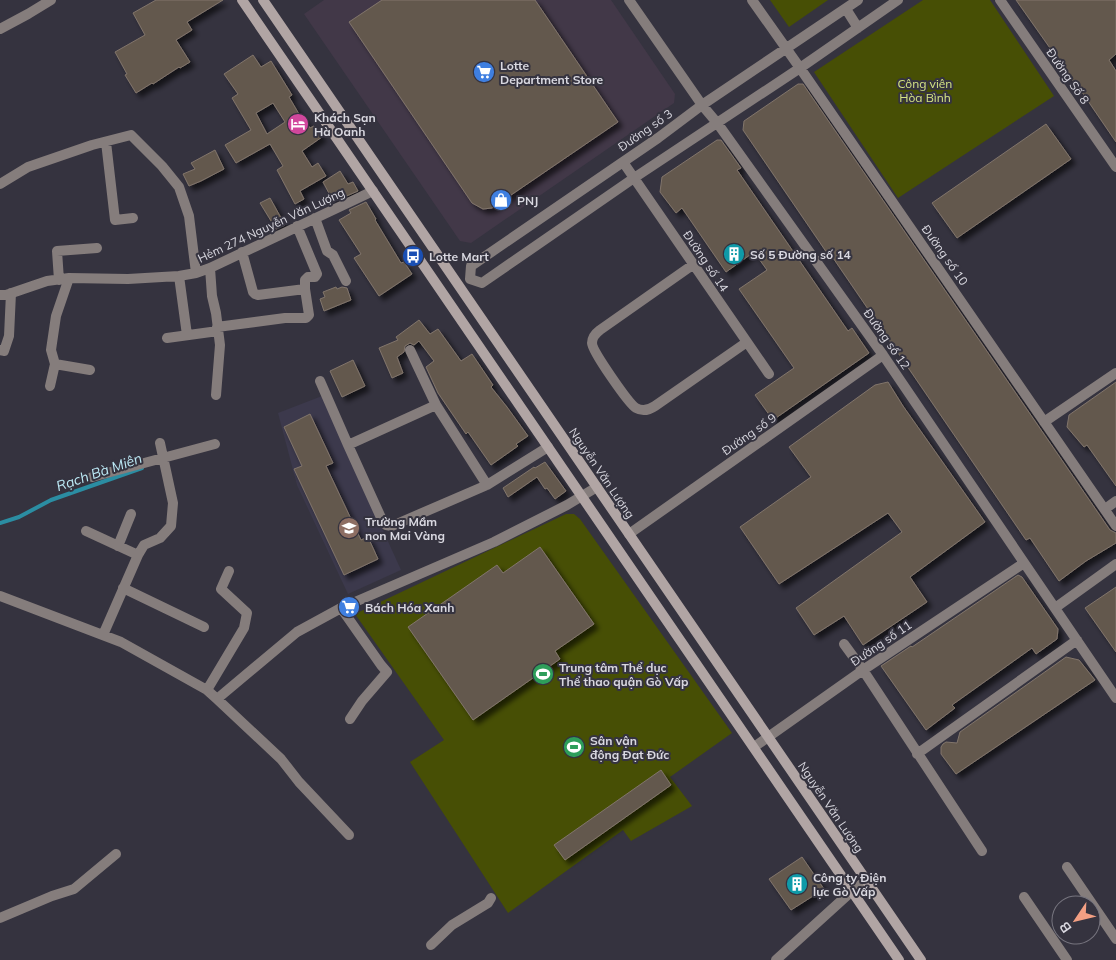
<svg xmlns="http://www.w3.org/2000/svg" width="1116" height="960" viewBox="0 0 1116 960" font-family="Mulish,sans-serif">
<defs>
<filter id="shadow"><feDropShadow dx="4.5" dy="4.5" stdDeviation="2.5" flood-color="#0009"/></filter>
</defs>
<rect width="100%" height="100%" fill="#35333f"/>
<!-- commercial -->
<path fill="#423848" d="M324 0H611L675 94 674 103 471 243 460 241 304 14Z"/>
<!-- built -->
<path fill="#3c394c" d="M322 396 401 570 348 594 297 485 278 413Z"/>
<!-- green -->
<path fill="#474f05" d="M770 0H828L789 27Z
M923 0H990L1054 96 898 198 814 72Z
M566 514H574L580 519 732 733 670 777 692 806 631 841 623 830 508 913 410 762 444 740 355 614Z"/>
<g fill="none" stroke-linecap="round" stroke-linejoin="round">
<!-- stream -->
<path stroke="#2b8da2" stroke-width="4" d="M0 523 19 517 51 500 142 468"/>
</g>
<!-- building -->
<path fill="#64584e" stroke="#81756b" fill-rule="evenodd" filter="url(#shadow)" d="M156 0H223L187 22 192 30 176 40 190 62 180 68 179 67 153 84 152 83 136 93 125 75 127 74 115 52 145 35 133 13Z
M382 0H535L618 122 492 208 483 209 472 203 349 22Z
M1016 0H1116V54L1109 60 1116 71V142L1075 82H1074Z
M253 55 261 67 271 61 292 95 289 97 299 114H300L310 128 314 126 322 137 302 151 312 167 318 163 326 176 300 191 304 199 295 204 277 170 283 166 270 144 236 163 225 145 251 130 232 98 238 94 224 74ZM273 103 285 122 267 134 256 113Z
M798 84H803L1110 530 1116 533V543L1086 561 1059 581 1030 538 1026 540 829 252 827 253 743 130 744 121Z
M1046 124 1071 159 957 238 932 203Z
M717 140H721L741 168 737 170 848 331 852 328 869 353 773 420 755 395 794 368 739 289 767 270 754 252 726 272 682 208 676 213 660 192 662 177Z
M215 150 224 169 201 181 189 186 183 174 195 169 191 163Z
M340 171 348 184 353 182 358 191 342 198 340 195 332 199 323 182Z
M270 198 285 225 276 229 260 203Z
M366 202 376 219 375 220 401 263 404 262 412 274 379 296 354 258 361 254 339 220 351 213 349 210Z
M336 287 337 289 342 287 347 288 351 300 324 311 320 299 325 297 323 292Z
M419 320 430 334 438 329 461 361 472 354 493 385 491 387 507 407 528 436 516 444 518 446 491 465 468 432 466 434 438 393 426 367 434 361 419 341 414 345 410 343 405 346 404 352 397 357 403 373 392 378 379 348 398 340 396 337Z
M353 360 365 386 342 397 330 371Z
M888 382 903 406 985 522 910 577 927 602 863 645 844 616 814 635 796 608 902 532 888 513 779 584 740 527 811 477 789 447 875 385Z
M1116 382V486L1087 445 1084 447 1067 427 1069 415Z
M310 414 333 463 326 466 361 540 368 537 378 559 344 575 294 469 302 466 284 427Z
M545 462 566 491 555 499 547 488 545 489 537 477 508 497 503 488 534 467 535 468Z
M540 547 594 624 555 651 560 659 473 720 408 627 497 565 503 573Z
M1018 575 1022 577 1058 629 1057 639 1036 654 1032 648 952 705 955 708 926 730 881 666 911 646 912 647Z
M1116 587V652L1085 608Z
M1066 657 1079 660 1095 680 956 774 941 754V747L943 744 946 742 957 743 960 732Z
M661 770 671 785 565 860 554 845Z
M802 857 824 889 791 910 769 879Z"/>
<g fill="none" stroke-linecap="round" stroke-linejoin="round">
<!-- street -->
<path stroke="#857d7c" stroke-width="10" d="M629 0 702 105 718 124 883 355 1116 698
M752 0 800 68 1116 526
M1000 0 1116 167
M846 9 858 28
M0 29 28 14 51 0
M106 142 115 220 133 218
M623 162 769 374
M0 184 28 167 92 145 131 135 162 166 179 187 189 216 196 273
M315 218 327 251 333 255 346 281
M242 252 253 292 255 294 258 295 305 289
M694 264 600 330C596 333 592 337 592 343 592 351 629 404 636 408 643 412 649 410 655 406L747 342
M210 268 212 296 216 313 220 345 216 395
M179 276 187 335
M69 278 56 316 52 343 51 350 55 364 90 370
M470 279 482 283 634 178 800 68 898 0
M470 279 471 266 658 138 702 105 858 0
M59 280 57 251 97 248
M0 295H6L47 281 69 278 128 279 179 276 196 273 210 268 373 191
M217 327 285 318H306L309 315 305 289V280L308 277H315L317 274 297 226
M167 338 218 331
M0 350 4 351 9 336 11 293
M410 350 436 405
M320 381 348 445 383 522 386 525 392 526 487 485 548 447
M50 386 55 364
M1044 422 1116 373
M348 445 436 405 487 485
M92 477 215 444
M1105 509 1116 501
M86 531 138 555
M629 534 883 355
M118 546 131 514
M123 588 204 627
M0 596 121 642 207 690 217 699 281 759 299 782 349 835
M341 608 381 665 387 672 362 701 350 719
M1055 608 1116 564
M103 635 138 555 144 545 160 538 171 526 173 503 160 443
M844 644 863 670 982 851
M207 690 244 628 247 613 221 589 229 571
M217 699 297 632 341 608 494 542 567 505 597 487
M754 747 863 670 1024 563
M917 754 1077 640
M1067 867 1116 939
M1024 897 1067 960
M0 918 52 896 74 889 116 854
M431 945 452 925 488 903 491 898
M776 960 852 891 867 880"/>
<!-- secondary -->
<path stroke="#b1a5a4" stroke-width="10" d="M242 0 899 960
M263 0 921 960"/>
</g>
<!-- icons -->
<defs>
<g id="supermarket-disc" transform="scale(1.125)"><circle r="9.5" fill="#3f7fe0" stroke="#35333f"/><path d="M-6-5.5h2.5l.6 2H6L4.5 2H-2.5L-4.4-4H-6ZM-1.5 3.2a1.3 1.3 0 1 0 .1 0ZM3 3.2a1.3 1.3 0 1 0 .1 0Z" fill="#fff"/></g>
<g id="hotel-disc" transform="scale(1.125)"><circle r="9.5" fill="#d1479c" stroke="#35333f"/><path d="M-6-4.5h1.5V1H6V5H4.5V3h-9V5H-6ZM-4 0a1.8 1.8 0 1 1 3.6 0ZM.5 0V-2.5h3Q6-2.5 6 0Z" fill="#fff"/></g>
<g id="shop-disc" transform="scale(1.125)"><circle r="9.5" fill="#3f7fe0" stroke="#35333f"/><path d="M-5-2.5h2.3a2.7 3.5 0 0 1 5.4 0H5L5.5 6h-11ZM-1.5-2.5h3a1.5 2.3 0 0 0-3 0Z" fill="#fff"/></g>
<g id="building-disc" transform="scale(1.125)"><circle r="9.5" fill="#0f9aa8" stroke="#35333f"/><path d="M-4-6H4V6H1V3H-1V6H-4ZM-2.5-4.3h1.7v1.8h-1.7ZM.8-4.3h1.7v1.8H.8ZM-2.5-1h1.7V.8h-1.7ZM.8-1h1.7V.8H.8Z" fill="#fff"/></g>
<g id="bus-disc" transform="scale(1.125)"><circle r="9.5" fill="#1a4fb4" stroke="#35333f"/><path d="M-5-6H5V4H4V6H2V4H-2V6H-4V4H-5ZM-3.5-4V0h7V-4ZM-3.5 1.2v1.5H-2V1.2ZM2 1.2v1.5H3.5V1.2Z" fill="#fff"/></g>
<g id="school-disc" transform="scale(1.125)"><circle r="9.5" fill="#8d6e63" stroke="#35333f"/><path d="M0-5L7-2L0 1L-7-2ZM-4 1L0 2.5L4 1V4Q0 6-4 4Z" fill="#fff"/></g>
<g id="stadium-disc" transform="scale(1.125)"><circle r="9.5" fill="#2e9e5b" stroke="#35333f"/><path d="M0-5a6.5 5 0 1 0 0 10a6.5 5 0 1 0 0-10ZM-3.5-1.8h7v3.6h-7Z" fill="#fff"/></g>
</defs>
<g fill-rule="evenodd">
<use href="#supermarket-disc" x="484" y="72"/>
<use href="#hotel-disc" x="298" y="124"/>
<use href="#shop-disc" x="501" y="200"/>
<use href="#building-disc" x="734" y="254"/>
<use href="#bus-disc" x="413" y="256"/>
<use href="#school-disc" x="349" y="528"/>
<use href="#supermarket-disc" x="349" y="607"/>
<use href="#stadium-disc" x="543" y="674"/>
<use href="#stadium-disc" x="574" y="747"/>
<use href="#building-disc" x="797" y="884"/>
</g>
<g text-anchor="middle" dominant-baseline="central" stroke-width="4" stroke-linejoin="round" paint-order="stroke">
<!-- poi labels -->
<g font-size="12" font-weight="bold" fill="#d9d8e0" stroke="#35333f" text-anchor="start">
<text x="500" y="65">Lotte<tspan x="500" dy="14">Department Store</tspan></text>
<text x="314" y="117">Khách Sạn<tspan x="314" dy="14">Hà Oanh</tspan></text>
<text x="517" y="200">PNJ</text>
<text x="750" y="254">Số 5 Đường số 14</text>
<text x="429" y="256">Lotte Mart</text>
<text x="365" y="521">Trường Mầm<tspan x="365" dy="14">non Mai Vàng</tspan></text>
<text x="365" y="607">Bách Hóa Xanh</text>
<text x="559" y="667">Trung tâm Thể dục<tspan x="559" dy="14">Thể thao quận Gò Vấp</tspan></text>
<text x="590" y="740">Sân vận<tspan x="590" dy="14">động Đạt Đức</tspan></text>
<text x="813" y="877">Công ty Điện<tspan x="813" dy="14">lực Gò Vấp</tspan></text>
</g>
<!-- street labels -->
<g font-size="12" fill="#d9d8e0" stroke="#35333f">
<text transform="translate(1068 76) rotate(55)">Đường Số 8</text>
<text transform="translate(645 130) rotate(-35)">Đường số 3</text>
<text transform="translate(271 225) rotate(-25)">Hẻm 274 Nguyễn Văn Lượng</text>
<text transform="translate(945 255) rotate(55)">Đường số 10</text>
<text transform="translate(706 261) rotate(56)">Đường số 14</text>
<text transform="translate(887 339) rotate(55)">Đường số 12</text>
<text transform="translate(749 434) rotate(-35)">Đường số 9</text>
<text transform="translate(602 473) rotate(56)">Nguyễn Văn Lượng</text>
<text transform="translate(881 643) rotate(-34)">Đường số 11</text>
<text transform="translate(831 807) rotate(56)">Nguyễn Văn Lượng</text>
</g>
<!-- park labels -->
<g font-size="12" fill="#d6e584" stroke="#35333f">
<text x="925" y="83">Công viên<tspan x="925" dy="14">Hòa Bình</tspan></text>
</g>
<!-- water labels -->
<g font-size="14" font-style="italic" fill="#bdeaf6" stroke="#35333f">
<text transform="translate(99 472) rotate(-19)">Rạch Bà Miên</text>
</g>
</g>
<!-- north arrow -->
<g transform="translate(1076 920) rotate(235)"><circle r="24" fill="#35333f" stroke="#77757f"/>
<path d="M0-4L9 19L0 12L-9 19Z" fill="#f39f83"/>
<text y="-8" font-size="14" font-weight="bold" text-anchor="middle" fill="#d9d8e0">B</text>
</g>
</svg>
